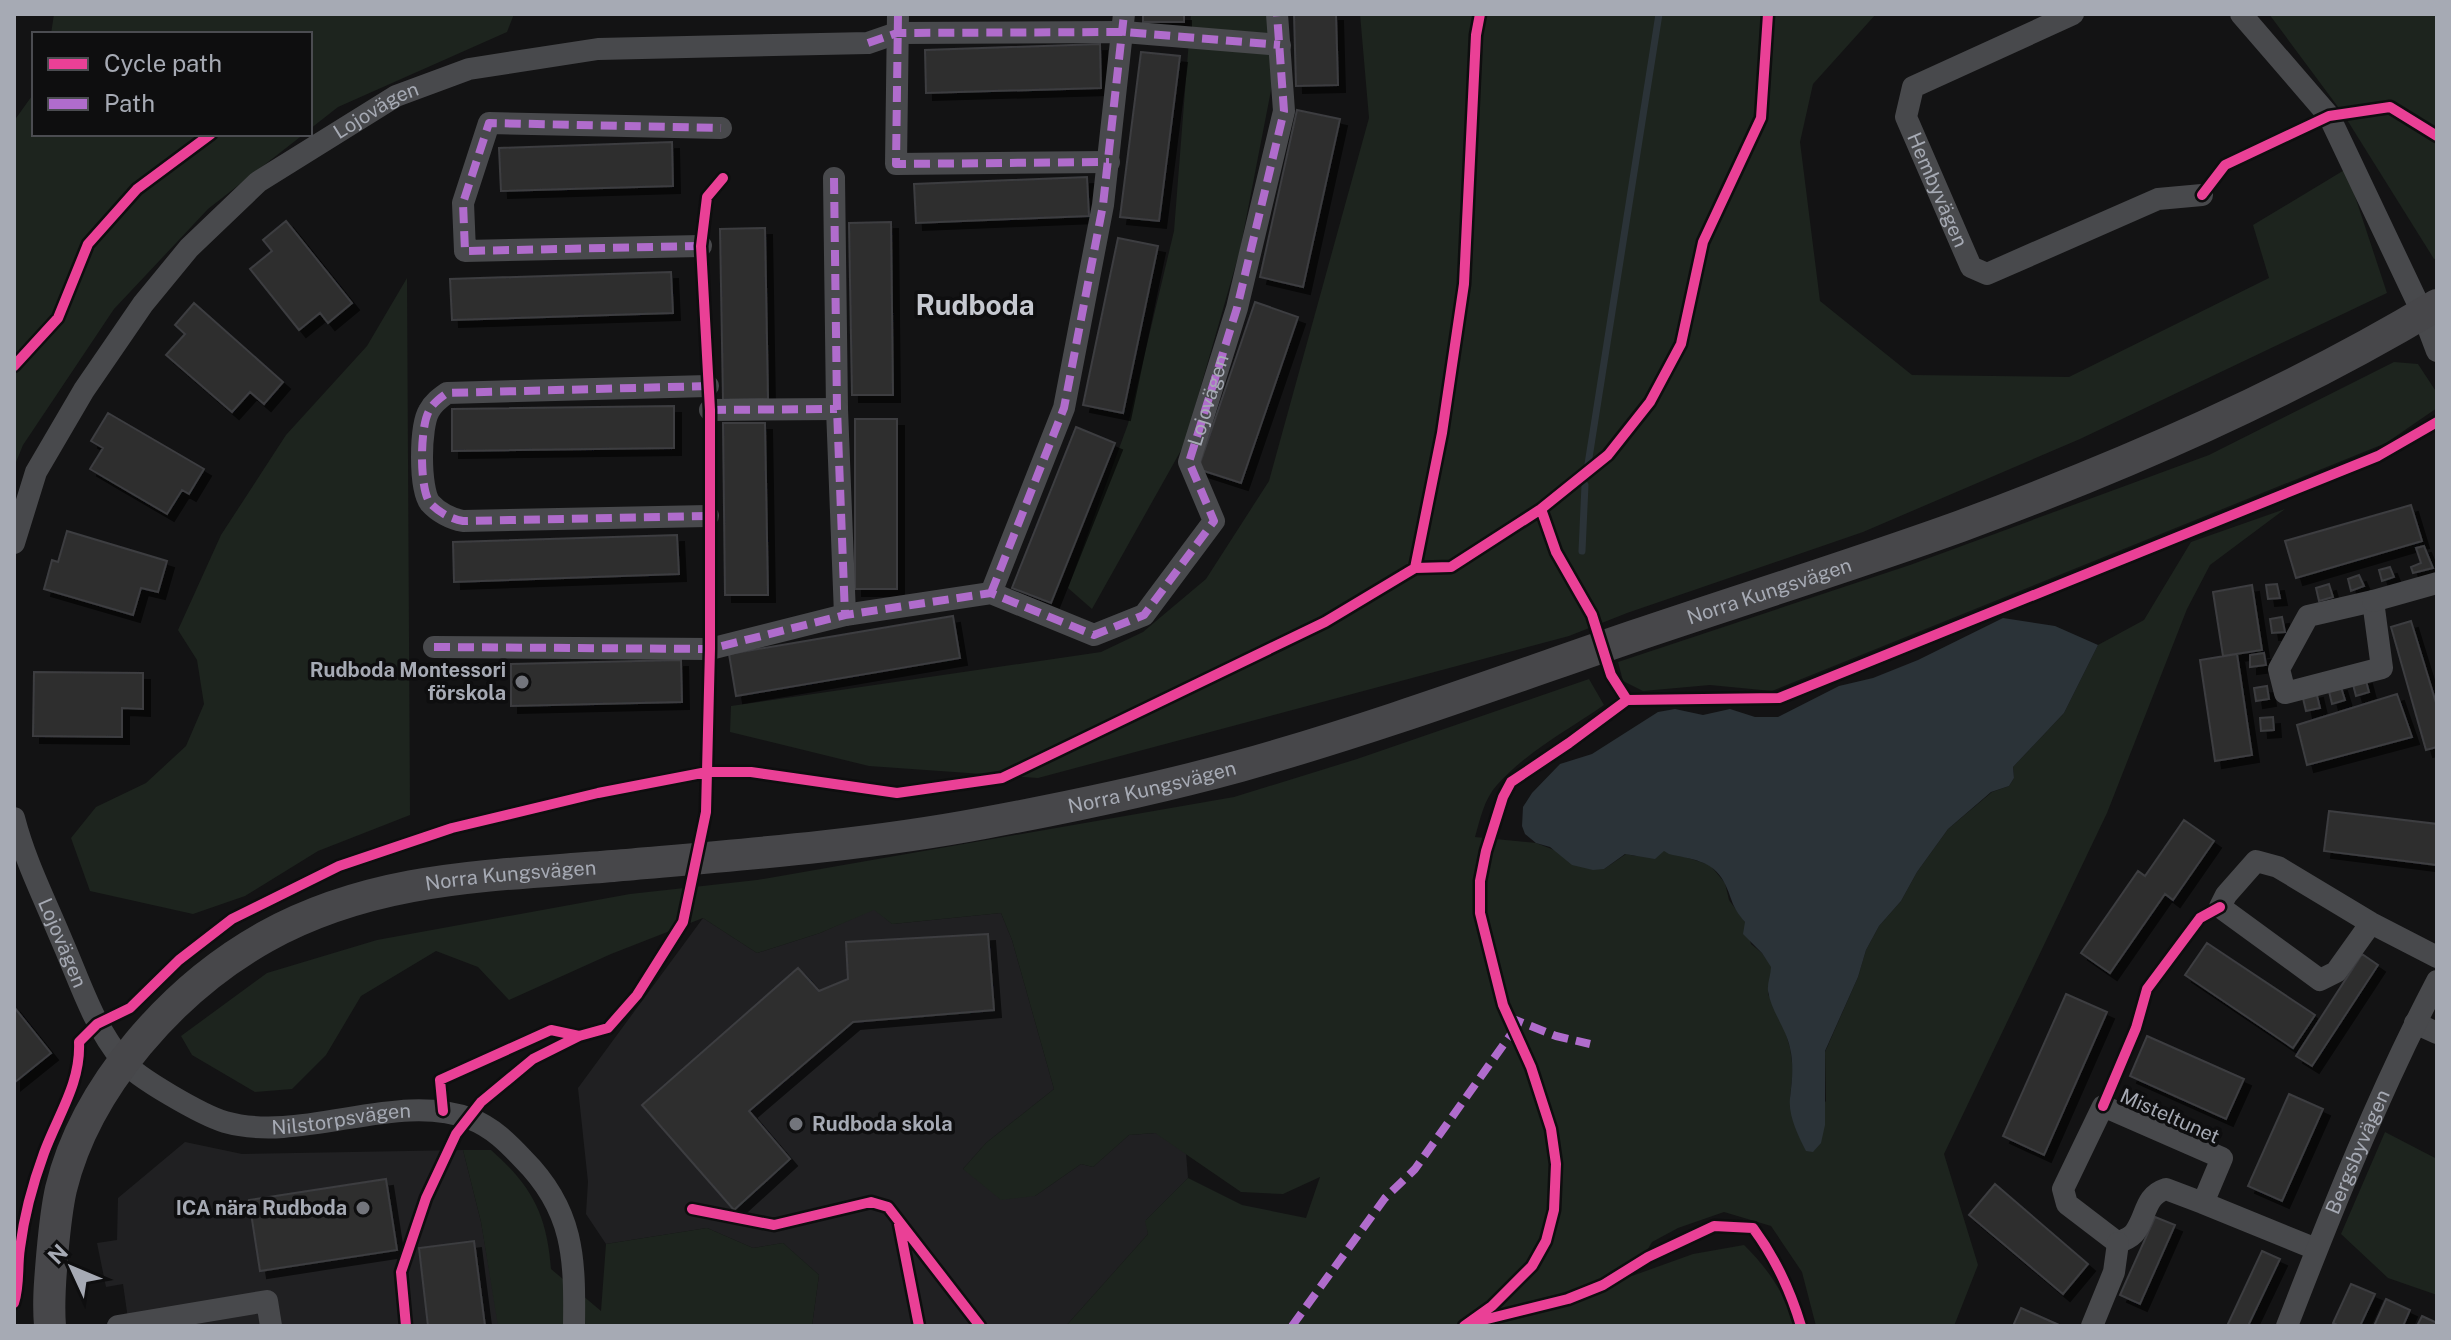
<svg xmlns="http://www.w3.org/2000/svg" width="2451" height="1340" viewBox="0 0 2451 1340" font-family="'Public Sans',sans-serif">
<defs>
<filter id="shadow"><feDropShadow dx="7" dy="7" stdDeviation="0" flood-color="#0009"/></filter>
</defs>
<rect width="100%" height="100%" fill="#131314"/>
<!-- built -->
<path fill="#202022" d="M874 909 892 924 1001 913 1012 940 1054 1089 986 1143 963 1169 1035 1196 1081 1164 1093 1167 1129 1135 1156 1133 1186 1153 1188 1178 1146 1220 1148 1234 1066 1326H812L819 1275 783 1243 753 1248 707 1228 606 1244 586 1214 588 1182 578 1088 703 918 757 953 820 933Z
M185 1142 242 1154 463 1150 481 1222 499 1326H129L123 1284 106 1287 97 1243 117 1240 118 1198Z"/>
<!-- green -->
<path fill="#1d241e" d="M54 14H514L507 32 338 107 310 129V34H51Z
M1191 14H1268L1273 80 1240 250 1184 445 1092 609 1068 588 1128 424 1174 231Z
M1360 14H1876L1813 84 1800 142 1820 301 1912 375 2069 377 2269 278 2253 225 2346 169 2387 293 2080 439 1863 532 1627 613 1569 636 1038 778 869 766 730 732 731 706 1101 652 1143 632 1206 579 1269 481 1369 118Z
M2269 14H2437V258L2434 259 2344 115Z
M34 93V134H304L208 209 114 309 23 445 14 467V121Z
M407 278 410 815 318 851 245 896 193 914 90 891 71 838 96 807 146 783 186 746 204 704 197 660 178 630 221 535 286 435 367 346Z
M2394 362 2418 364 2437 393V408L2386 443 1772 691 1710 685 1643 691 1623 681 1618 662 1910 565 2209 455Z
M2285 509 2210 565 2187 609 2107 813 1944 1154 1978 1265 1954 1326H1816L1802 1272 1771 1226 1724 1212 1678 1228 1652 1242 1632 1276 1693 1254 1744 1245C1766 1266 1787 1296 1794 1326H1066L1148 1234 1145 1221 1188 1178 1242 1205 1306 1218 1320 1177 1283 1194 1241 1192 1155 1133 1129 1135 1093 1167 1081 1164 1035 1196 1001 1200 963 1169 986 1143 1054 1089 1012 940 1001 913 892 924 874 910 820 933 757 953 703 918 611 954 509 1000 478 967 436 951 361 996 326 1055 292 1089 255 1092 192 1055 181 1036 267 973 377 940 630 894 757 880 1234 797 1357 759 1589 679 1604 705C1568 730 1525 753 1497 785 1484 799 1480 820 1475 837L1536 843 1604 869 1626 854 1635 856 1664 850 1710 865 1725 883 1729 900 1745 922 1751 944 1762 953 1772 967 1768 994 1784 1027 1790 1048 1793 1069 1790 1099 1798 1134 1826 1101 1825 1052 1858 977 1866 950 1879 926 1901 901 1917 872 1948 829 1992 792 2009 786 2014 778 2013 767 2064 713 2098 645 2144 620 2191 542Z
M2385 1132 2437 1159V1295L2388 1278 2341 1234Z
M463 1150H491C532 1186 547 1215 551 1269L601 1311 606 1244 707 1228 753 1248 783 1243 819 1275 812 1326H498L481 1222Z"/>
<!-- water -->
<path fill="#2b3338" d="M2003 618 2055 626 2098 645 2064 713 2013 767 2014 778 2009 786 1991 792 1948 829 1917 872 1901 901 1879 926 1866 950 1858 977 1825 1051V1125L1821 1143 1813 1152 1806 1151C1798 1136 1788 1115 1790 1098 1792 1081 1794 1065 1790 1048 1786 1028 1771 1011 1768 991 1767 983 1771 975 1771 967L1762 953 1743 934 1745 922C1730 905 1733 899 1724 882 1713 860 1690 859 1669 854L1664 851 1655 859 1625 854 1604 869 1593 870 1572 865 1550 847 1536 843 1525 834 1522 826 1523 807 1532 793 1560 764 1592 754 1658 712 1675 709 1703 715 1730 709 1755 717H1778L1839 686 1873 678 1918 660Z"/>
<g fill="none" stroke-linecap="round" stroke-linejoin="round">
<!-- stream -->
<path stroke="#2b3338" stroke-width="7" d="M1588 464 1659 14
M1582 551 1585 485"/>
</g>
<!-- building -->
<path fill="#2e2e2f" stroke="#3c3d40" stroke-width="2" filter="url(#shadow)" d="M1143 14H1184V22H1143Z
M1294 14H1336L1338 85 1296 86Z
M1100 44 1101 88 926 93 925 50Z
M1141 52 1180 56 1159 221 1120 217Z
M1297 110 1340 119 1303 287 1260 277Z
M672 142 673 186 501 191 499 148Z
M1087 177 1089 216 916 223 914 184Z
M286 221 352 303 328 323 320 313 299 330 250 269 272 251 263 240Z
M891 222 893 395H852L849 223Z
M765 228 768 399 723 400 720 229Z
M1118 238 1158 246 1123 413 1083 405Z
M671 272 673 313 452 320 450 279Z
M1255 302 1298 317 1241 483 1198 469Z
M194 303 283 382 264 404 250 392 232 412 166 355 185 334 175 325Z
M674 406V448L452 451V409Z
M108 413 204 469 189 494 182 490 167 514 90 469 103 448 91 441Z
M855 419H897V589H855Z
M723 423H765L768 595H725Z
M1076 427 1115 443 1051 603 1012 588Z
M2411 505 2422 541 2296 578 2285 541Z
M67 531 167 561 158 592 141 588 133 615 44 589 52 560 58 562Z
M677 535 679 574 454 582 453 542Z
M2424 546 2433 568 2413 573 2411 567 2421 563 2416 548Z
M2390 567 2394 577 2382 581 2379 570Z
M2359 575 2364 586 2351 591 2348 579Z
M2277 584 2280 598 2268 599 2266 585Z
M2329 584 2333 597 2319 601 2316 588Z
M2252 585 2262 650 2223 656 2213 592Z
M953 616 960 658 736 696 729 654Z
M2282 617 2285 632 2272 633 2270 619Z
M2411 621 2437 706V747L2426 750 2391 627Z
M2264 653 2266 665 2250 667V655Z
M2237 654 2252 755 2215 761 2200 660Z
M681 660 682 702 511 706V664Z
M34 672 143 673V709L122 708V737L33 736Z
M2365 677 2369 692 2356 696 2352 681Z
M2340 684 2345 700 2332 704 2328 687Z
M2267 686 2269 699 2256 701 2254 688Z
M2316 691 2320 708 2306 711 2302 694Z
M2397 694 2412 737 2307 765 2297 725Z
M2273 717 2274 730 2261 731 2260 718Z
M2329 811 2437 824V865L2324 851Z
M2184 820 2214 841 2173 900 2165 894 2110 973 2081 953 2138 871 2145 876Z
M988 934 994 1010 853 1022 749 1111 790 1159 734 1210 642 1105 798 968 819 991 848 979 846 942Z
M2207 943 2315 1015 2293 1048 2185 975Z
M2362 954 2378 965 2312 1066 2296 1056Z
M2066 994 2107 1012 2044 1155 2003 1136Z
M14 1007 51 1053 14 1083Z
M2147 1036 2244 1079 2226 1119 2130 1076Z
M2289 1094 2323 1109 2282 1201 2248 1186Z
M386 1179 397 1250 260 1271 249 1200Z
M1995 1184 2088 1264 2063 1294 1969 1215Z
M2155 1217 2175 1225 2140 1304 2120 1295Z
M474 1241 485 1326H428L419 1248Z
M2262 1251 2280 1259 2248 1326H2227Z
M2351 1284 2375 1294 2360 1326H2339L2333 1323Z
M2386 1299 2410 1310 2403 1326H2374Z
M2021 1308 2059 1325V1326H2013Z
M2422 1316 2437 1323V1326H2417Z"/>
<g fill="none" stroke-linecap="round" stroke-linejoin="round">
<!-- street -->
<g stroke="#48494c" stroke-width="22">
<path d="M898 14 896 164 1109 162"/>
<path id="s1" d="M2073 14 1913 87 1906 117 1971 267 1987 274 2158 199 2202 195"/>
<path d="M2241 14 2329 116 2423 314 2437 351"/>
<path d="M834 178 837 409 845 615"/>
<path d="M701 246 465 251 463 203 489 123 721 128"/>
<path d="M708 386 447 393C440 398 433 403 429 411 420 426 419 488 430 503 438 512 451 519 463 521L708 516"/>
<path d="M710 410 837 409"/>
<path id="s2" d="M14 543 36 472 84 390 143 304 189 248 258 182 396 96 469 69 598 49 868 43 897 33 1124 32 1280 45"/>
<path d="M991 593 1064 408 1103 205 1124 14"/>
<path d="M2373 601 2382 668 2285 693 2279 669 2308 616Z"/>
<path d="M2373 601 2437 583"/>
<path id="s3" d="M434 647 710 649 845 615 991 593 1094 635 1144 615 1214 521 1189 462 1237 308 1284 111 1277 14"/>
<path id="s4" d="M14 818C25 861 45 900 62 941 80 982 93 1025 122 1060 137 1078 202 1115 225 1122 303 1144 397 1090 471 1119 492 1127 508 1143 523 1159 574 1210 575 1258 574 1326"/>
<path d="M2371 923 2336 972 2320 980 2220 907 2226 895 2256 861 2278 867 2371 923 2437 957"/>
<path d="M2415 1023 2437 1033"/>
<path d="M2203 1203 2166 1189C2144 1196 2147 1216 2135 1232 2132 1237 2124 1240 2118 1243L2067 1204 2063 1189 2103 1106 2222 1158 2203 1203 2316 1249"/>
<path d="M118 1326 267 1301 271 1326"/>
<path d="M2092 1326 2114 1272 2118 1243"/>
<path id="s5" d="M2287 1326C2332 1210 2379 1092 2437 981"/>
</g>
<!-- secondary -->
<path stroke="#47474a" stroke-width="32" id="s6" d="M50 1326C48 1302 50 1281 52 1257 54 1235 56 1211 61 1189 86 1086 174 988 265 937 375 876 491 876 613 866 737 855 862 846 984 823 1070 807 1156 789 1240 766 1373 729 1503 681 1634 636 1743 599 1853 565 1961 526 2125 465 2287 395 2437 305"/>
<!-- quiet -->
<path stroke="#b06ccc" stroke-width="8" stroke-dasharray="16 8" stroke-linecap="butt" d="M898 14 896 164 1109 162
M868 43 897 33 1124 32 1280 45
M834 178 837 409 845 615
M701 246 465 251 463 203 489 123 721 128
M708 386 447 393C440 398 433 403 429 411 420 426 419 488 430 503 438 512 451 519 463 521L708 516
M710 410 837 409
M991 593 1064 408 1103 205 1124 14
M434 647 710 649 845 615 991 593 1094 635 1144 615 1214 521 1189 462 1237 308 1284 111 1277 14
M1508 1017 1556 1036 1590 1044
M1292 1326 1385 1198 1415 1169 1514 1030"/>
<!-- cycleway casing -->
<g stroke="#0e0e0f" stroke-width="15">
<path id="cycleway" d="M2202 195 2225 165 2329 116 2390 107 2437 136
M14 366 58 318 88 244 137 189 211 134
M1541 509 1556 552 1592 615 1611 675 1627 700
M1415 568 1451 567 1541 509 1608 455 1650 402 1681 344 1703 242 1761 118 1768 14
M2103 1106 2136 1028 2147 989 2200 918 2220 907
M443 1111 440 1080 551 1030 579 1036
M692 1209 774 1225 871 1202 888 1207 980 1326
M899 1224 919 1326
M14 1303C20 1285 17 1267 20 1248 24 1216 33 1183 44 1153 58 1115 81 1083 79 1042L97 1024 130 1008 179 960 232 919 339 866 452 828 598 793 707 772H751L897 793 1002 778 1325 622 1415 568 1442 433 1464 284 1476 35 1480 14
M1475 1322 1568 1299 1603 1285 1648 1257 1714 1226 1753 1228C1776 1259 1790 1289 1801 1326
M406 1326 401 1272 426 1198 456 1134 481 1102 533 1059 579 1036 608 1028 637 995 683 922 706 812 710 649V410L701 246 707 197 723 178
M1464 1326 1492 1306 1532 1266 1546 1241 1554 1210 1556 1164 1551 1129 1531 1067 1503 1005 1480 913V881L1486 851 1503 797 1511 782 1569 743 1627 700 1779 698 2378 456 2437 422"/>
</g>
<!-- cycleway -->
<use href="#cycleway" stroke="#ea4096" stroke-width="10"/>
</g>
<!-- markers -->
<g fill="#73757c" stroke="#0e0e0f" stroke-width="3">
<circle cx="522" cy="682" r="8"/>
<circle cx="796" cy="1124" r="8"/>
<circle cx="363" cy="1208" r="8"/>
</g>
<g text-anchor="middle" dominant-baseline="central" stroke-width="7" stroke-linejoin="round" paint-order="stroke">
<!-- street labels -->
<g font-size="20" fill="#a6aab4" stroke="#0e0e0f">
<text stroke="none"><textPath href="#s2" startOffset="580">Lojovägen</textPath></text>
<text stroke="none"><textPath href="#s1" startOffset="286">Hembyvägen</textPath></text>
<text stroke="none"><textPath href="#s3" startOffset="974">Lojovägen</textPath></text>
<text stroke="none"><textPath href="#s6" startOffset="2022">Norra Kungsvägen</textPath></text>
<text stroke="none"><textPath href="#s6" startOffset="1374">Norra Kungsvägen</textPath></text>
<text stroke="none"><textPath href="#s6" startOffset="726">Norra Kungsvägen</textPath></text>
<text stroke="none"><textPath href="#s4" startOffset="134">Lojovägen</textPath></text>
<text transform="translate(2170 1116) rotate(24)">Misteltunet</text>
<text stroke="none"><textPath href="#s4" startOffset="504">Nilstorpsvägen</textPath></text>
<text stroke="none"><textPath href="#s5" startOffset="188">Bergsbyvägen</textPath></text>
</g>
<!-- poi labels -->
<g font-size="20" font-weight="bold" fill="#a6aab4" stroke="#0e0e0f" text-anchor="end">
<text x="506" y="670">Rudboda Montessori<tspan x="506" dy="23">förskola</tspan></text>
<text x="812" y="1124" text-anchor="start">Rudboda skola</text>
<text x="347" y="1208">ICA nära Rudboda</text>
</g>
<!-- district labels -->
<g font-size="28" font-weight="bold" fill="#c6c9d0" stroke="#0e0e0f">
<text x="975" y="304">Rudboda</text>
</g>
</g>
<!-- border -->
<rect width="2451" height="1340" fill="none" stroke="#a6aab4" stroke-width="32"/>
<!-- legend -->
<rect x="32" y="32" width="280" height="104" fill="#0e0e0f" stroke="#4b4c51" stroke-width="2"/>
<rect x="48" y="58" width="40" height="12" fill="#ea4096" stroke="#4b4c51" stroke-width="2"/>
<text x="104" y="72" font-size="24" fill="#a6aab4">Cycle path</text>
<rect x="48" y="98" width="40" height="12" fill="#b06ccc" stroke="#4b4c51" stroke-width="2"/>
<text x="104" y="112" font-size="24" fill="#a6aab4">Path</text>
<!-- north arrow -->
<g transform="translate(72 1268) rotate(314)" stroke="#0e0e0f" stroke-width="6" paint-order="stroke">
<path d="M0-6L14 30L0 20L-14 30Z" fill="#a6aab4"/>
<text y="-12" font-size="22" font-weight="bold" text-anchor="middle" fill="#a6aab4">N</text>
</g>
</svg>
